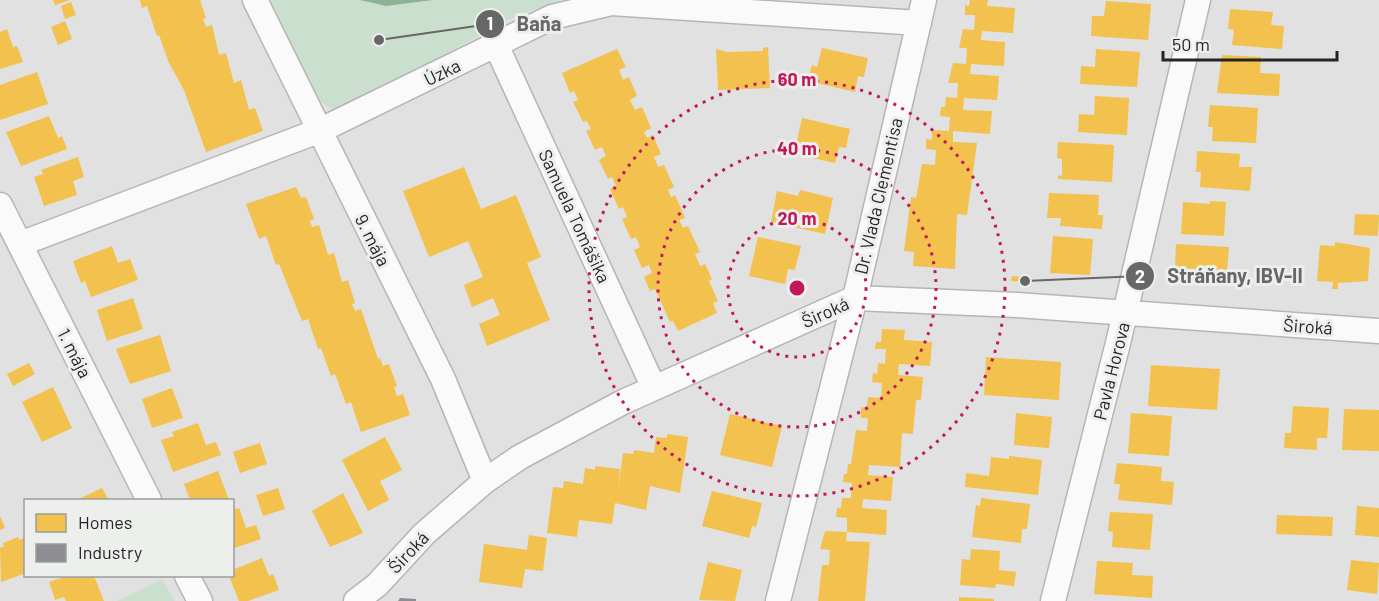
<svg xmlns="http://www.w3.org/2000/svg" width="1379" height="601" viewBox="0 0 1379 601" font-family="Barlow,sans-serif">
<rect width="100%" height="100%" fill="#e0e1e0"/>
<!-- green -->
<path fill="#cbdfcf" d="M269 0H559L512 18 343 109 333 110 320 101Z
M162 579 175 601H117Z"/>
<!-- water -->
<path fill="#8db296" d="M360 0H433L386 6Z"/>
<!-- homes -->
<path fill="#f2c14e" d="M53 0H70L55 5Z
M140 0H200L206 18 203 19 206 27 212 25 219 55 226 53 234 83 241 80 249 110 255 108 263 131 206 152 184 90 169 63 159 35 157 36 147 6 142 8Z
M970 0H988L987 6 1015 8 1013 33 982 31 981 40 1005 42 1004 66 971 64 970 74 999 76 997 100 964 98 963 110 992 111 990 134 953 131V142L977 143 967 215 957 214 955 269 913 266 914 252 904 251 911 197 916 198 922 164 935 165 936 150 926 149V139L932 140V130L949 131 950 117 940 116 941 107H945L946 97 957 98 958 83H948L953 63 966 64 967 48H959L963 29 974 30 975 15H965V5L969 6Z
M1106 1 1151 4 1148 40 1091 36 1092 16H1104Z
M71 2 76 15 65 19 61 6Z
M1230 9 1273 12 1271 25 1284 26 1282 49 1232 45 1234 30 1228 29Z
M65 21 72 39 58 45 51 27Z
M7 29 13 47 17 46 23 62 0 69V32Z
M768 47 770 88 718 90 716 49 727 52 763 51V48Z
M822 48 868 58 864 77 858 76 855 92 808 81 812 65 817 67Z
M617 49 626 67 619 70 623 80 629 77 637 96 630 100 635 110 642 107 651 128 644 132 647 138 653 135 661 154 654 157 658 167 664 165 674 187 668 190 671 197 675 195 685 218 679 220 683 228 688 226 700 252 695 254 700 266 705 264 712 279 709 281 718 301 713 303 717 313 678 331 673 321 670 322 655 289 650 291 644 277 652 273 649 265 642 268 634 250 640 247 636 237 631 239 622 219 627 217 623 207 619 209 610 189 616 186 612 177 608 179 599 160 606 156 602 147 595 150 586 131 591 129 587 121 583 122 573 102 578 100 574 91 570 93 562 73Z
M1096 49 1140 52 1137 87 1080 84 1081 66 1095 67Z
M1222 55 1261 57 1260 73 1280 74 1279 96 1217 93Z
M37 72 48 104 0 120V85Z
M1095 96 1129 98 1127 135 1078 132 1079 114 1094 115Z
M1210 105 1258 108 1256 143 1212 141 1213 127H1208Z
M49 116 58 138 62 136 67 149 21 166 6 132Z
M802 118 850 129 846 148 839 147 835 163 794 154Z
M1058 142 1114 145 1112 182 1058 179V175L1062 176V159L1057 158Z
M1197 151 1240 154 1239 167H1252L1250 191 1200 187 1201 172H1196Z
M78 157 84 177 73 181 77 195 44 206 34 177 43 174 41 170Z
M464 167 481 209 516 195 541 257 527 263 550 320 487 346 479 324 500 315 493 298 472 307 464 285 483 277 468 241 429 257 403 191Z
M296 187 301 198 306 197 314 219 310 221 312 227 319 225 328 255 334 253 342 282 348 280 355 303 352 304 355 311 361 309 378 359 380 358 383 366 389 364 397 386 394 387 397 396 403 394 410 415 361 432 351 402 346 404 335 374 331 376 321 348 318 349 308 319 302 321 279 264 276 265 266 236 259 239 246 204Z
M800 190 833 198 825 234 771 222 777 191 798 196Z
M1049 193 1099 195 1098 215H1103L1102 229 1060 226 1061 218H1047Z
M1210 201 1226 202 1224 236 1181 234 1183 202 1210 204Z
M1355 214 1379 215 1378 236 1354 235Z
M1053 236 1093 239 1090 275 1050 273Z
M758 237 801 246 795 270 788 269 785 284 749 276Z
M1335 242 1370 248 1368 281 1338 283V289H1332L1333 282 1317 281 1320 245 1335 246Z
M1176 244 1229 247 1227 272 1210 271 1209 275 1195 274 1196 269 1175 268Z
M112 246 118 263 130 259 138 280 91 297 85 281 81 283 73 261Z
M1012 276 1024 277V282L1011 281Z
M133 298 143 329 107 341 97 310Z
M882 329 905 330 904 340 932 342 930 366 899 364 898 375 923 377 921 400H916L913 434 902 433 900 467 869 465 868 475 893 477 891 501 863 499 862 508 887 510 886 535 847 532V518L836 517 837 508H841L842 498H851L852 483 843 482 844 474H847L848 464H851L856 430 867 431 868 418H861V407L867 408 868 397 881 398 882 383 872 382 873 373 877 374 878 363 885 364 886 349H875L876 342H881Z
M160 335 171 371 130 384 116 349Z
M986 357 1061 362 1059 400 984 395Z
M29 363 35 374 13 386 7 374Z
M1151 365 1220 369 1217 410 1148 406Z
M53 387 72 428 42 442 22 402Z
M172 388 183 418 152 428 142 399Z
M1293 406 1329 408 1327 438H1317V450L1284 448 1285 433H1291Z
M1344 409 1379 410V451L1342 450Z
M1016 413 1052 417 1049 448 1014 445Z
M1131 413 1172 416 1169 456 1128 453Z
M730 414 782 426 772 467 720 455Z
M198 423 206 445 216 442 221 455 173 472 161 440 174 436 172 432Z
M667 434 688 437 680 493 650 486 646 510 615 503 612 524 579 520 577 537 547 533 553 487 563 488 564 481 583 484 585 468 595 470V466L620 469 618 490 623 453 633 454 634 450 654 453 656 437 667 438Z
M385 437 402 470 380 481 389 500 368 511 342 460Z
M260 443 267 464 240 473 233 452Z
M1009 456 1042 460 1038 495 965 487 966 473 989 476 991 457 1009 459Z
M1117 463 1162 467 1161 481 1174 482 1172 505 1118 500 1120 484H1114Z
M218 471 229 500H190L184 484Z
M102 488 109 500H77Z
M278 488 285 509 263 516 256 495Z
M712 491 762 503 756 527 752 526 749 538 702 526Z
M343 493 363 533 330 547 312 511Z
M981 498 1030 504 1027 529H1022L1021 543 972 537 976 505 980 506Z
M1357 506 1379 508V537L1355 535Z
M239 508 246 528 256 525 261 539 232 549V510Z
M1110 512 1153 514 1150 550 1112 547 1113 532 1108 531Z
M1277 515 1333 517 1332 536 1276 534Z
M0 516 5 528 0 530Z
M825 531 847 532 846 541 870 542 865 601H818L822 565H829L830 550 820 549Z
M529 535 547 538 543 571 525 569 522 588 479 582 484 544 527 550Z
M18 537 19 540 24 538 26 542V573L1 582 0 548 4 546 3 543Z
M971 549 1000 551 999 570 1016 572 1014 586 996 584 995 588 960 585 962 559 970 560Z
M262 558 269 576 273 574 279 590 248 601H239L229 576H232V570Z
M1351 560 1379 563 1377 594 1347 590Z
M1097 561 1133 563 1132 575 1153 576 1152 598 1094 594Z
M708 562 742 570 735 601 699 600Z
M67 576H94L104 601H66L64 597 55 600 49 582Z
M959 597 994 599V601H959Z"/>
<!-- industry -->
<path fill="#8d8d92" d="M400 598 416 599V601H398Z"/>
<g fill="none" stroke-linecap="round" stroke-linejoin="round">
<!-- minor casing -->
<g stroke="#b4b5b4" stroke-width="27">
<path id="minor" d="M255 0 443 379 485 481
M496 45 654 388
M0 205 149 500
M20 244 321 130 552 17 611 3 919 23
M187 576 200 601
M356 601 377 585 424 534 485 481 520 457 623 402 855 298 1017 305 1379 331
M778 601 855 298 924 0
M1053 601 1118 343 1198 0"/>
</g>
<!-- minor -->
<use href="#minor" stroke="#fafafa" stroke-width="24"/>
</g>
<!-- distance rings -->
<g fill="none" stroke="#c2185b" stroke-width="3" stroke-dasharray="3 6">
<circle cx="797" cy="288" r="69"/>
<circle cx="797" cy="288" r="139"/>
<circle cx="797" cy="288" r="208"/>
</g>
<g text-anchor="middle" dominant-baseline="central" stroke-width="6" stroke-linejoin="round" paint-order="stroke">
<!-- street labels -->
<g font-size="18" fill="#242524" stroke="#ecefec">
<text transform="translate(442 72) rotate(-26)">Úzka</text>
<text transform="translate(878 196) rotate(-77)">Dr. Vlada Clementisa</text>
<text transform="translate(575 216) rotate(65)">Samuela Tomášika</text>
<text transform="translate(373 240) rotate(63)">9. mája</text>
<text transform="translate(825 312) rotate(-24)">Široká</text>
<text transform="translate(1308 326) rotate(4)">Široká</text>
<text transform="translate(75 353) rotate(63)">1. mája</text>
<text transform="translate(1111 371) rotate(-76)">Pavla Horova</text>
<text transform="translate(408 552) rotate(-47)">Široká</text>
</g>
</g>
<circle cx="797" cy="288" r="9" fill="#c2185b" stroke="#ecefec" stroke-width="3"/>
<g font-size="18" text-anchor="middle" font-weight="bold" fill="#c2185b" stroke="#ecefec" stroke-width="6" stroke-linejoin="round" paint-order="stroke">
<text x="797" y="86">60 m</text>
<text x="797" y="155">40 m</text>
<text x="797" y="225">20 m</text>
</g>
<!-- callouts -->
<path fill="none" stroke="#666766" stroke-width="2" d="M379 40L490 24M1025 281L1140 276"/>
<g fill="#666766" stroke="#ecefec" stroke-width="2">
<circle cx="379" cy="40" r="6"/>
<circle cx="1025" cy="281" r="6"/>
<circle cx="490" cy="24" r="15"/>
<circle cx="1140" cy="276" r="15"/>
</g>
<g font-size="18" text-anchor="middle" font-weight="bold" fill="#fff">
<text x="490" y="30">1</text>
<text x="1140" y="283">2</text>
</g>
<g font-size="20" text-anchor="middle" font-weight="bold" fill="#666766" stroke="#ecefec" stroke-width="6" stroke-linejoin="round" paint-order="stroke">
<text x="539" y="31">Baňa</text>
<text x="1235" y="283">Stráňany, IBV-II</text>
</g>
<!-- legend -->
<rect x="24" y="499" width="210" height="78" fill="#ecefec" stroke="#9c9e9c" stroke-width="1.5"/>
<rect x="36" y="514" width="30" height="18" fill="#f2c14e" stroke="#9c9e9c" stroke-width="1.5"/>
<text x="78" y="529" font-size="18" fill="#242524">Homes</text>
<rect x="36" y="544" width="30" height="18" fill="#8d8d92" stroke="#9c9e9c" stroke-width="1.5"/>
<text x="78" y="559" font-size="18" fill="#242524">Industry</text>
<!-- scale -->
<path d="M1163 51v9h174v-9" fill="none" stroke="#242524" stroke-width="3"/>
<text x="1172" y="51" font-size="18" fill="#242524" stroke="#ecefec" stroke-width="4.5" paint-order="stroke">50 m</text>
</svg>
